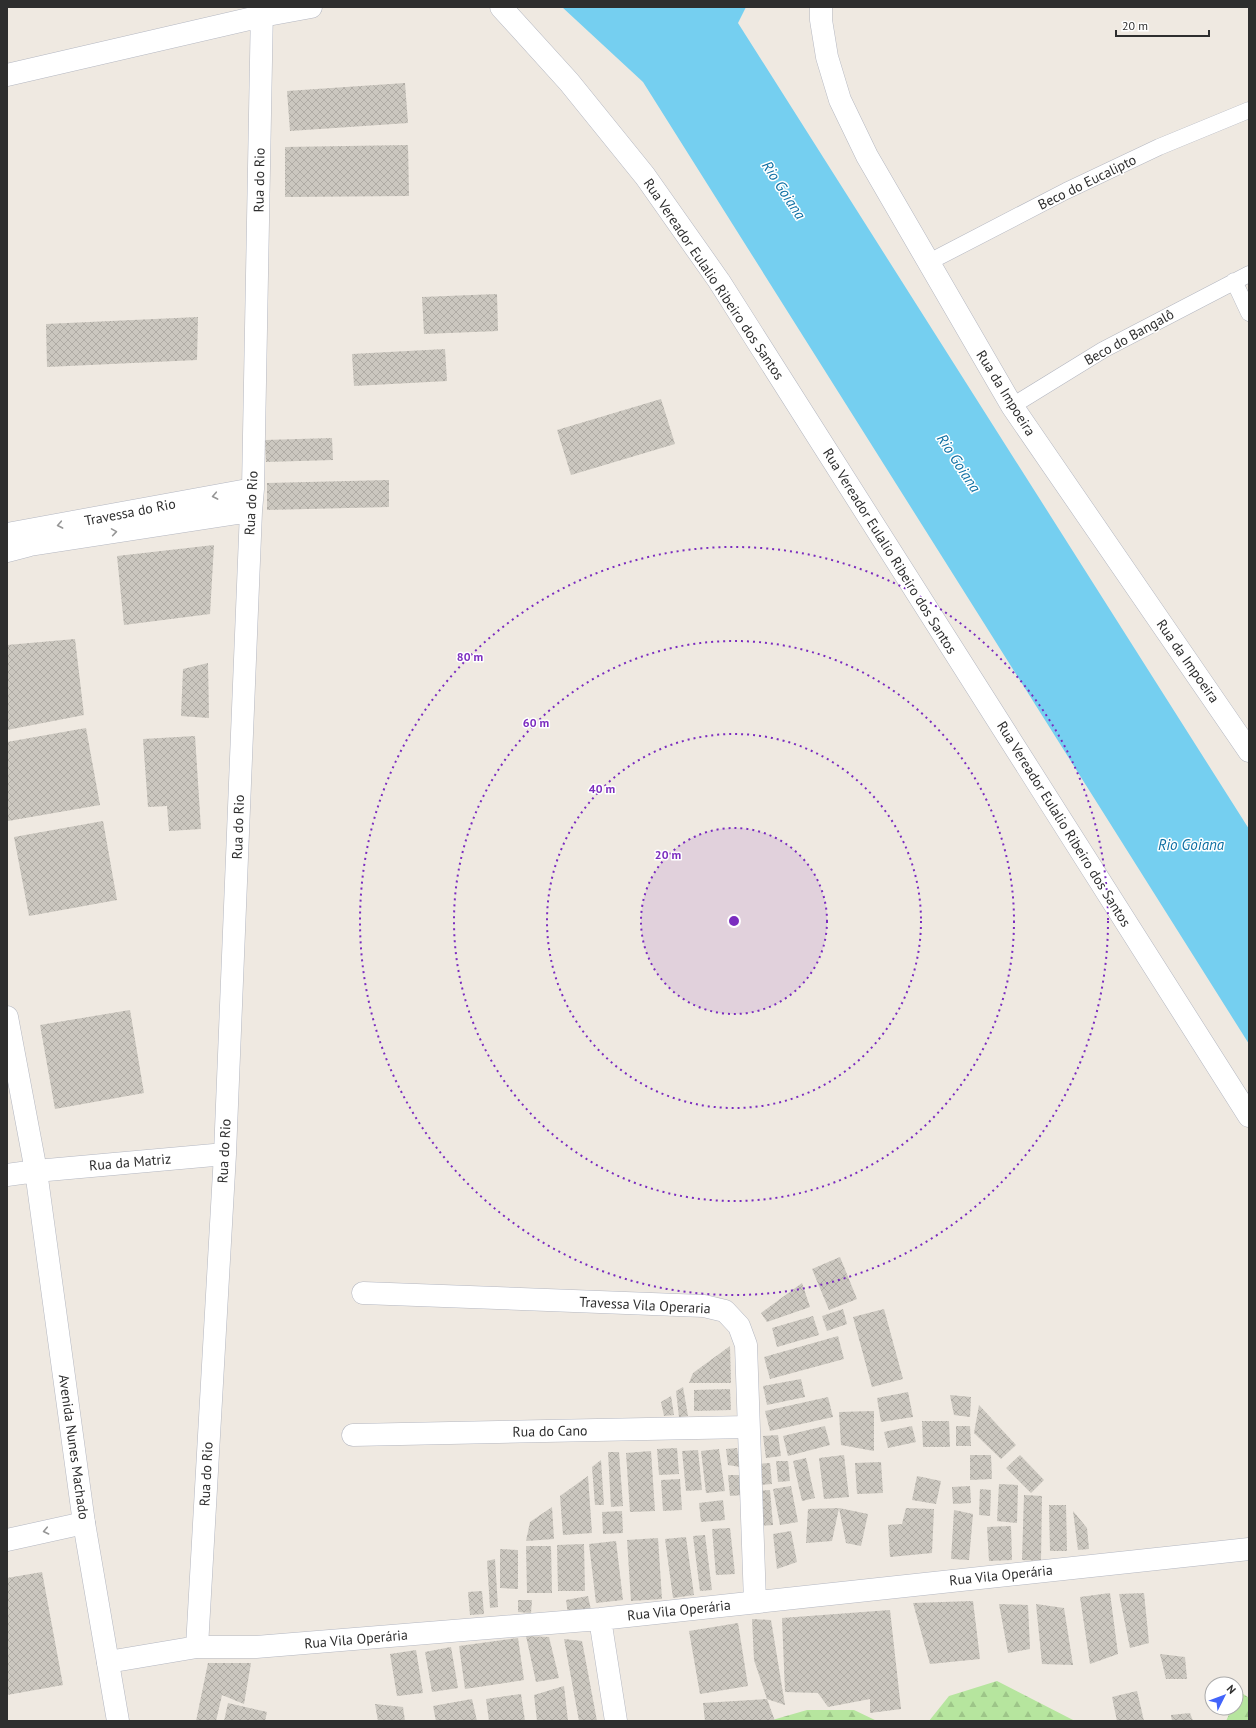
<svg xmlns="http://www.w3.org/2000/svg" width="1256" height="1728" viewBox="0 0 1256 1728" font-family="'PT Sans',sans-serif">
<defs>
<pattern id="forest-firs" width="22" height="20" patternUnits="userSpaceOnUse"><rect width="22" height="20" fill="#b6e59e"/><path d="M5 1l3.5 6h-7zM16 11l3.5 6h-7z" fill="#9dc588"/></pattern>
<pattern id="building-cross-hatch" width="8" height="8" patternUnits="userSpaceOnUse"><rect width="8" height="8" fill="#cbc7bf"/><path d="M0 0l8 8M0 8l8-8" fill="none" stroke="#afaba4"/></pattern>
</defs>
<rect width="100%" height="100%" fill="#efe9e1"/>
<!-- forest -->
<path fill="url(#forest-firs)" d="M997 1681 1075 1721H929L949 1696Z
M1239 1691 1249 1698V1721H1226L1232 1708H1236V1698Z
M807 1710H854L877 1721H769Z"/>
<!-- water -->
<path fill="#75cff0" d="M562 7H746L738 23 1249 829V1044L643 82Z"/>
<!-- building -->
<path fill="url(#building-cross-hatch)" d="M405 83 408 123 290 131 287 91Z
M408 145 409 196 285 197V147Z
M497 294 498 331 424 334 422 297Z
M198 317 197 360 47 367 46 324Z
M445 349 447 381 354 386 352 354Z
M661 399 675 444 571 475 557 430Z
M332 438 333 460 266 462 265 440Z
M389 480V507L267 510V483Z
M214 545 210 614 124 625 117 556Z
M75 639 84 715 7 730V645Z
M208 663 209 718 181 716 183 669Z
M86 728 100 805 8 821 7 813V742Z
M195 736 201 829 169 831 167 806 148 807 143 739Z
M103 821 117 900 29 916 14 837Z
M130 1010 144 1093 55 1109 40 1025Z
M840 1257 857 1299 829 1310 812 1269Z
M802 1283 810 1307 767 1322 761 1313Z
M843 1309 847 1324 827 1331 822 1316Z
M884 1309 903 1379 872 1387 853 1317Z
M813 1316 819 1335 777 1347 772 1328Z
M838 1336 844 1359 770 1379 764 1357Z
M730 1346 731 1383H689L693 1373Z
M801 1379 805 1397 767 1405 763 1386Z
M683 1387 688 1416 679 1417 676 1391Z
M730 1389 731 1410 694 1411V1390Z
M908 1392 913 1417 881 1422 877 1398Z
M950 1395 971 1397 970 1417 954 1415Z
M671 1396 674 1415 664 1416 661 1402Z
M828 1397 833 1417 770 1431 765 1411Z
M979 1405 1016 1445 1001 1459 974 1433Z
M874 1411V1451L841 1445 839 1412Z
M922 1421H949L950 1447H923Z
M825 1426 830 1445 788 1456 783 1436Z
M912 1426 916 1442 888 1448 884 1432Z
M956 1426H970L971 1446H956Z
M778 1435 781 1456 766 1458 763 1436Z
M677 1448 679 1474 659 1475 657 1449Z
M737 1448 740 1467 728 1465 726 1449Z
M719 1449 725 1491 706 1493 701 1451Z
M698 1450 702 1490 686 1491 682 1451Z
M651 1451 655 1511 630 1512 626 1453Z
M608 1452H619L623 1506 611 1507Z
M844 1455 849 1497 824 1499 819 1458Z
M970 1455H991L992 1479 970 1480Z
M1020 1455 1044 1480 1031 1493 1006 1468Z
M806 1458 815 1498 802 1501 793 1461Z
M601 1460 604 1505H595L592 1467Z
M776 1461H788L790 1481 778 1482Z
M881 1462 883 1493 857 1494 855 1463Z
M770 1463 772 1484 758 1485 756 1464Z
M728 1475H740L742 1495 730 1496Z
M588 1476 592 1533 563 1535 560 1496Z
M917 1476 941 1481 936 1504 912 1500Z
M680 1479 682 1510 663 1511 661 1480Z
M999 1484 1018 1485 1017 1523 997 1521Z
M791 1486 798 1522 780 1525 773 1489Z
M970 1486 971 1503 953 1504 952 1487Z
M980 1489 991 1490 990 1516 979 1515Z
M770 1490 773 1525 758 1526 755 1491Z
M1024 1495 1042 1496 1041 1561 1022 1560Z
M723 1500 725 1520 701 1522 699 1503Z
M1049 1505H1066L1067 1551H1050Z
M552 1507 554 1539 526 1541 530 1522Z
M839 1508 832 1541 806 1543 808 1509Z
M839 1508 868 1514 861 1546 846 1543Z
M906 1508 934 1509 932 1553 890 1557 888 1525 902 1524Z
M954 1510 973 1514 969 1560 951 1559Z
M622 1511 623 1533 603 1534 602 1512Z
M1073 1511 1087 1528 1089 1549 1078 1550Z
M1011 1526 1012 1560 989 1561 987 1527Z
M730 1528 735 1574 716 1575 712 1529Z
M791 1531 797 1562 777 1569 773 1534Z
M705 1535 712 1590 700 1591 693 1536Z
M686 1537 694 1595 673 1598 665 1539Z
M658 1538 662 1599 631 1601 627 1540Z
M616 1541 623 1600 596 1603 589 1544Z
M584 1544 585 1591H558L557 1545Z
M526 1546H551L552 1593H527Z
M500 1549 518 1550V1589L500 1588Z
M495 1559 498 1607 490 1608 487 1561Z
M42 1572 63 1685 7 1695V1578Z
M482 1591 484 1614 470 1615 468 1592Z
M1110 1593 1118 1654 1090 1664 1080 1597Z
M1144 1593 1149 1643 1130 1648 1119 1594Z
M588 1596 591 1610 568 1614 566 1600Z
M518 1600H532L531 1613 518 1612Z
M973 1601 980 1659 930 1664 913 1603Z
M999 1604 1028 1605 1030 1649 1008 1653Z
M1036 1604 1064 1608 1073 1665 1042 1664Z
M890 1610 901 1709 870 1713V1699L828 1707 818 1693 785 1692 782 1618Z
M752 1619 771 1620 785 1705 767 1699 754 1660Z
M738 1623 748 1686 700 1694 689 1631Z
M526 1636 549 1637 559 1678 536 1682Z
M518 1638 524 1680 465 1689 459 1646Z
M564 1639 582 1641 597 1721H579Z
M451 1647 458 1688 432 1692 425 1652Z
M416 1650 423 1693 397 1696 390 1654Z
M1160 1654 1185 1657 1187 1679H1166Z
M208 1663H251L244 1704 222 1695 216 1721H196Z
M564 1686 568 1721H537L534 1695Z
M1137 1691 1144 1721H1117L1112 1697Z
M521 1694 525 1721H489L486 1699Z
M472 1699 477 1721H436L433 1706Z
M767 1699 775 1721H705L703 1703Z
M228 1703 267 1712 265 1721H224Z
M375 1704 403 1707 405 1721H378Z
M1190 1713 1193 1721H1172L1171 1715Z"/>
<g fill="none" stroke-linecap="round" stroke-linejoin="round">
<!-- service casing -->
<g stroke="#b4b7c1" stroke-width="17">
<path id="service" d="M929 262 1066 191 1159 147 1249 110
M1234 281 1249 313
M1012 406 1103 350 1249 274"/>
</g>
<!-- minor casing -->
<g stroke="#b4b7c1" stroke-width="23">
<path id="minor" d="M501 7 569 82 645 176 719 281 1249 1116
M821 7V20L827 57 840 100 867 156 1012 406 1249 751
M7 75 262 16 311 7
M7 534 253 489
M7 551 30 545 251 511
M36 1171 225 1154
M363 1293 704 1306 725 1311 739 1326 746 1345 755 1602
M353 1435 748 1427
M7 1540 84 1523
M600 1619 616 1721
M197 1647 225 1154 251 511 253 489 262 7
M108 1662 197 1647H256L600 1619 1249 1549"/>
</g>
<!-- tertiary casing -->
<g stroke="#b4b7c1" stroke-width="23">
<path id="tertiary" d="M7 1017 36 1171 84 1523 118 1721
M7 1175 36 1171"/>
</g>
<!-- service -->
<use href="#service" stroke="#fff" stroke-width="16"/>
<!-- minor -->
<use href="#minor" stroke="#fff" stroke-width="22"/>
<!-- tertiary -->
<use href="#tertiary" stroke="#fff" stroke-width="22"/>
</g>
<!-- one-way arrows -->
<defs><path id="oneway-chevron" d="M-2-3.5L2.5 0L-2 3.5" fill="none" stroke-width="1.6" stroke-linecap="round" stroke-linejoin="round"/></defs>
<g stroke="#969696">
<use href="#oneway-chevron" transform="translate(215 496) rotate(169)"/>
<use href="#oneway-chevron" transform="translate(60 525) rotate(169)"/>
<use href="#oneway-chevron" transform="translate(114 532) rotate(-9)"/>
<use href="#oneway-chevron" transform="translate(46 1531) rotate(168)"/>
</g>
<!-- distance rings -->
<circle cx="734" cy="921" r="93" fill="#7b2cbf" fill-opacity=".12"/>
<g fill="none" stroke="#7b2cbf" stroke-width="2" stroke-dasharray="2 4">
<circle cx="734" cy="921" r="93"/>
<circle cx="734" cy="921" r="187"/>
<circle cx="734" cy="921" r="280"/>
<circle cx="734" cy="921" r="374"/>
</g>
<g text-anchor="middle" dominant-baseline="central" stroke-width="3" stroke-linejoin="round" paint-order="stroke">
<!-- street labels -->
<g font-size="14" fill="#2e2e2e" stroke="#fff">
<text transform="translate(259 180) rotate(-89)">Rua do Rio</text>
<text transform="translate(1087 182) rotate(-26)">Beco do Eucalipto</text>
<text transform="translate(714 279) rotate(56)">Rua Vereador Eulalio Ribeiro dos Santos</text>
<text transform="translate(1129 337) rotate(-29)">Beco do Bangalô</text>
<text transform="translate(1006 393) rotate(58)">Rua da Impoeira</text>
<text transform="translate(251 503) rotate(-87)">Rua do Rio</text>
<text transform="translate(130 512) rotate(-11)">Travessa do Rio</text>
<text transform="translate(890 551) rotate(58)">Rua Vereador Eulalio Ribeiro dos Santos</text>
<text transform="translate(1188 661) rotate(55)">Rua da Impoeira</text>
<text transform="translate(1064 824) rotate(58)">Rua Vereador Eulalio Ribeiro dos Santos</text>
<text transform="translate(238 827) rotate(-88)">Rua do Rio</text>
<text transform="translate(224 1151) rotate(-87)">Rua do Rio</text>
<text transform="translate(130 1162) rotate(-5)">Rua da Matriz</text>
<text transform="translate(645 1305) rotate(3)">Travessa Vila Operaria</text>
<text transform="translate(550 1431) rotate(-1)">Rua do Cano</text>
<text transform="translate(74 1447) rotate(82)">Avenida Nunes Machado</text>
<text transform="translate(206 1474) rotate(-87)">Rua do Rio</text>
<text transform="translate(1001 1575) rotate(-6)">Rua Vila Operária</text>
<text transform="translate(679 1610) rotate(-6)">Rua Vila Operária</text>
<text transform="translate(356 1639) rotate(-5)">Rua Vila Operária</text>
</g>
<!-- water labels -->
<g font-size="15" font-style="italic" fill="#0d6fa3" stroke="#fff">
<text transform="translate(784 190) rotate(57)">Rio Goiana</text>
<text transform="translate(959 463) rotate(57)">Rio Goiana</text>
<text x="1191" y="844">Rio Goiana</text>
</g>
</g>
<circle cx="734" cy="921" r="6" fill="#7b2cbf" stroke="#fff" stroke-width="2"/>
<g font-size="12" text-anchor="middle" font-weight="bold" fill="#7b2cbf" stroke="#fff" stroke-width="3" stroke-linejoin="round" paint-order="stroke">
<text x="470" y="661">80 m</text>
<text x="536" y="727">60 m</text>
<text x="602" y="793">40 m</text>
<text x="668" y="859">20 m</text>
</g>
<!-- border -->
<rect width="1256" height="1728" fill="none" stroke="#2e2e2e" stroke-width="16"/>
<!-- north arrow -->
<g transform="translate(1224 1696) rotate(48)"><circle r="19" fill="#ffffff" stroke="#ababab"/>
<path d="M0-3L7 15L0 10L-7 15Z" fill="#4264fb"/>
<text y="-6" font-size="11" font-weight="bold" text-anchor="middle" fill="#2e2e2e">N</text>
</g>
<!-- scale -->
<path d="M1116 30v6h93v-6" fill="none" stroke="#2e2e2e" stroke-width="2"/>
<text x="1122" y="30" font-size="12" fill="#2e2e2e" stroke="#ffffff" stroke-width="3" paint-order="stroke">20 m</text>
</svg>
